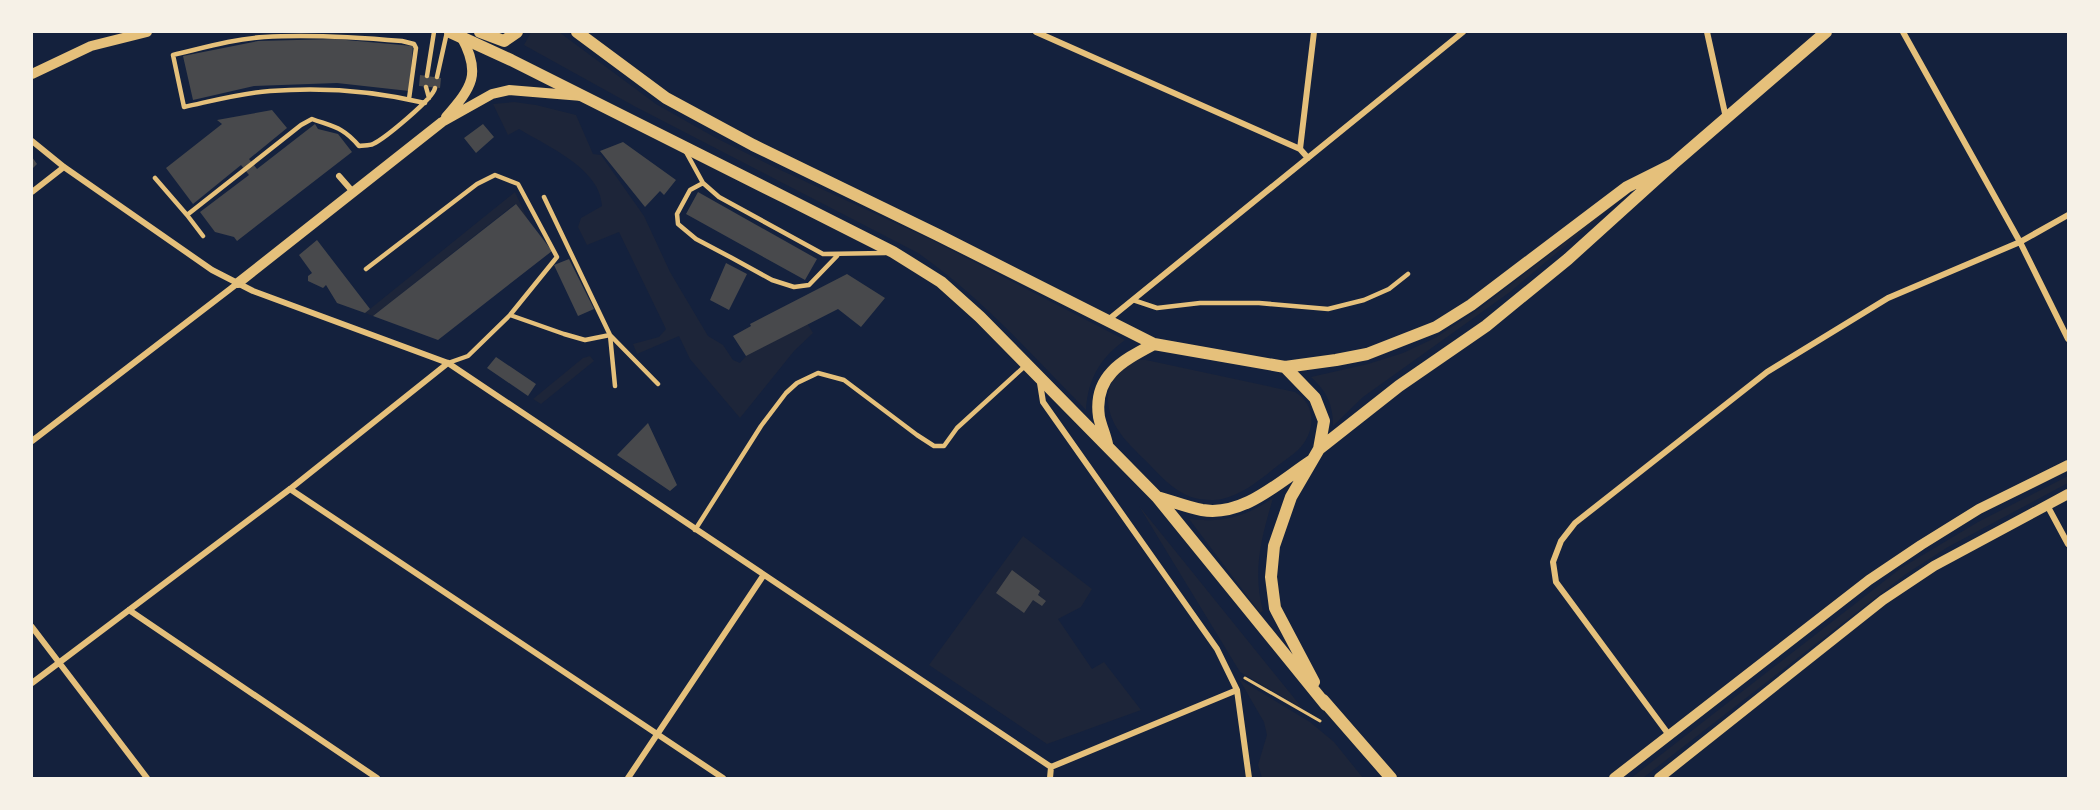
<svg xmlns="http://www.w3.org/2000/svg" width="2100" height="810" viewBox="0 0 2100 810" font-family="'Titillium Web',sans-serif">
<rect width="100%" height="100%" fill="#14213d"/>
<!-- green -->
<path fill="#1d2539" d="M531 32H559L656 104 716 138 774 167 930 239 1125 340C1100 358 1088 379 1086 410 1032 355 981 297 918 253L634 106 524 45Z
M514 102 536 105 576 115 593 154 601 155 644 216 670 272 708 336 723 345 733 360 740 363 746 356 807 323 813 333 794 351 740 418 690 359 679 336 637 354 633 344 659 337 666 329 619 232 587 245 578 227 581 218 602 206C601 169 547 146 519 129L508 135 493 104Z
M515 192 529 222 515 204 373 316 365 313Z
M1626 195 1510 292 1363 397 1333 426C1333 404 1327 392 1311 377L1368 364 1403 353 1435 338 1480 308Z
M590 356 594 361 541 404 533 399 583 358Z
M1138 360H1146L1295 392C1317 405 1316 432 1298 450 1293 455 1286 459 1280 464 1263 477 1245 494 1222 499 1213 501 1200 500 1191 497 1172 490 1159 474 1145 460 1130 445 1114 431 1109 409 1104 387 1117 367 1138 360Z
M2068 476V483L1948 547 1906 574 1643 778H1631L1901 568 1978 522Z
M1273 498C1262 536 1252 570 1263 611L1260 613 1189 519C1224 523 1244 517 1273 498Z
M1139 506 1303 709 1240 672Z
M1023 536 1092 589 1081 607 1058 619 1092 669 1104 662 1141 710 1047 744 929 665Z
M1239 679 1310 722 1334 742 1363 778H1262L1258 765 1267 735 1264 722Z"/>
<!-- building -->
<path fill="#48494c" d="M335 39 413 46 409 91 337 83 254 86 193 100 183 56 258 41Z
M420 75 441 78 440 88 419 86Z
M272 110 287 128 249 159 257 169 315 124 318 129 338 134 352 152 237 241 234 237 215 232 200 212 249 175 241 165 193 204 166 168 222 124 217 120Z
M483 124 494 137 476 153 464 138Z
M623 142 676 180 664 195 660 191 645 207 600 151Z
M32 157 37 164 32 169Z
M698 192 817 259 805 280 686 214Z
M516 204 552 251 438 340 373 316Z
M317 240 370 309 365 313 337 303 326 285 323 288 308 281V276L312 273 299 255Z
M569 259 594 309 578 316 554 265Z
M726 263 747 274 729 310 710 300Z
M847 274 885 298 861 327 838 309 746 356 733 336 751 326 750 324Z
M496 357 536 384 528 396 487 368Z
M648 423 677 485 670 491 617 455Z
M1012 570 1040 591 1038 595 1046 601 1042 606 1033 600 1024 613 996 593Z"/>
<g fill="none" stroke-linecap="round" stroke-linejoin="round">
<!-- path -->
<path stroke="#e5c07b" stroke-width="3" d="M1245 678 1320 721"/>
<!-- service -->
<path stroke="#e5c07b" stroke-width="4.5" d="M427 76 434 32
M437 77 447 32
M426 87 429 98
M409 99 416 48 414 44 402 41C356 37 310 34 264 37 233 39 203 48 173 55L184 107C212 101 241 93 270 91 321 87 375 91 425 103
M686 152 703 183 719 197 823 254 885 253
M155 178 187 215 301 125 312 119C334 127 343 127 359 146 363 145 369 146 373 144 384 139 433 99 435 88
M703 183 690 190 677 214 678 224 696 239 732 258 772 280 794 287 809 285 837 256
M544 197 610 335 615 386
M187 215 203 236
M366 269 477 184 495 175 518 184 557 257 510 315 468 356 448 363
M1133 300 1157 308 1200 303H1259L1328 309 1364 300 1389 289 1408 274
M510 315 564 334 585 340 610 335 658 384
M695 530 761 426 786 393 797 383 818 373 844 380 917 435 934 446H944L957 428 1025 366"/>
<!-- minor -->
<path stroke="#e5c07b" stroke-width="6" d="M1036 32 1300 149
M1707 32 1726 118
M1903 32 2020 242 2068 339
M32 141 64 167 212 270 253 291 448 363 1051 767
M1308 158 1300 149 1314 32
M339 176 353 192
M32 192 64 167
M1108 320 1463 32
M1040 383 1043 402 1217 649 1237 690 1249 778
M32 441 238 283
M290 489 723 778
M2047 505 2068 544
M129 610 377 778
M32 627 147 778
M32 683 290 489 448 363
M1669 735 1556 582 1553 562 1561 541 1575 523 1767 372 1888 298 2020 242 2068 215
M1051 767 1237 690
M628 778 763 576
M1050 778 1051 767"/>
<!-- tertiary -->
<path stroke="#e5c07b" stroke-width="10" d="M32 74 91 46 147 32
M446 117C472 87 482 74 461 36
M238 283 442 122 492 94 509 90 582 96
M1614 778 1869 580 1921 545 1979 509 2068 465
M1659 778 1883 600 1934 566 2068 494"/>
<!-- secondary -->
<path stroke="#e5c07b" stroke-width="12" d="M450 32 511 60 786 198 893 252 941 282 980 317 1157 497 1326 705
M480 32 504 41 517 32
M577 32 666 98 753 145 938 235 1154 344 1285 367 1336 360 1367 354 1436 327 1471 305 1627 187 1673 164
M1285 367 1315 398 1324 421 1319 449
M1107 444C1105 435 1101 426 1099 417 1093 376 1122 361 1154 344
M1157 497C1172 501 1187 507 1202 510 1243 517 1279 482 1311 461
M1314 682 1275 608 1271 577 1274 546 1291 497 1319 449 1399 386 1486 326 1568 259 1673 164 1826 32
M1323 700 1391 778"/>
</g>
<!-- border -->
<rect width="2100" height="810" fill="none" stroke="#f6f1e7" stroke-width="66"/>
</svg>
